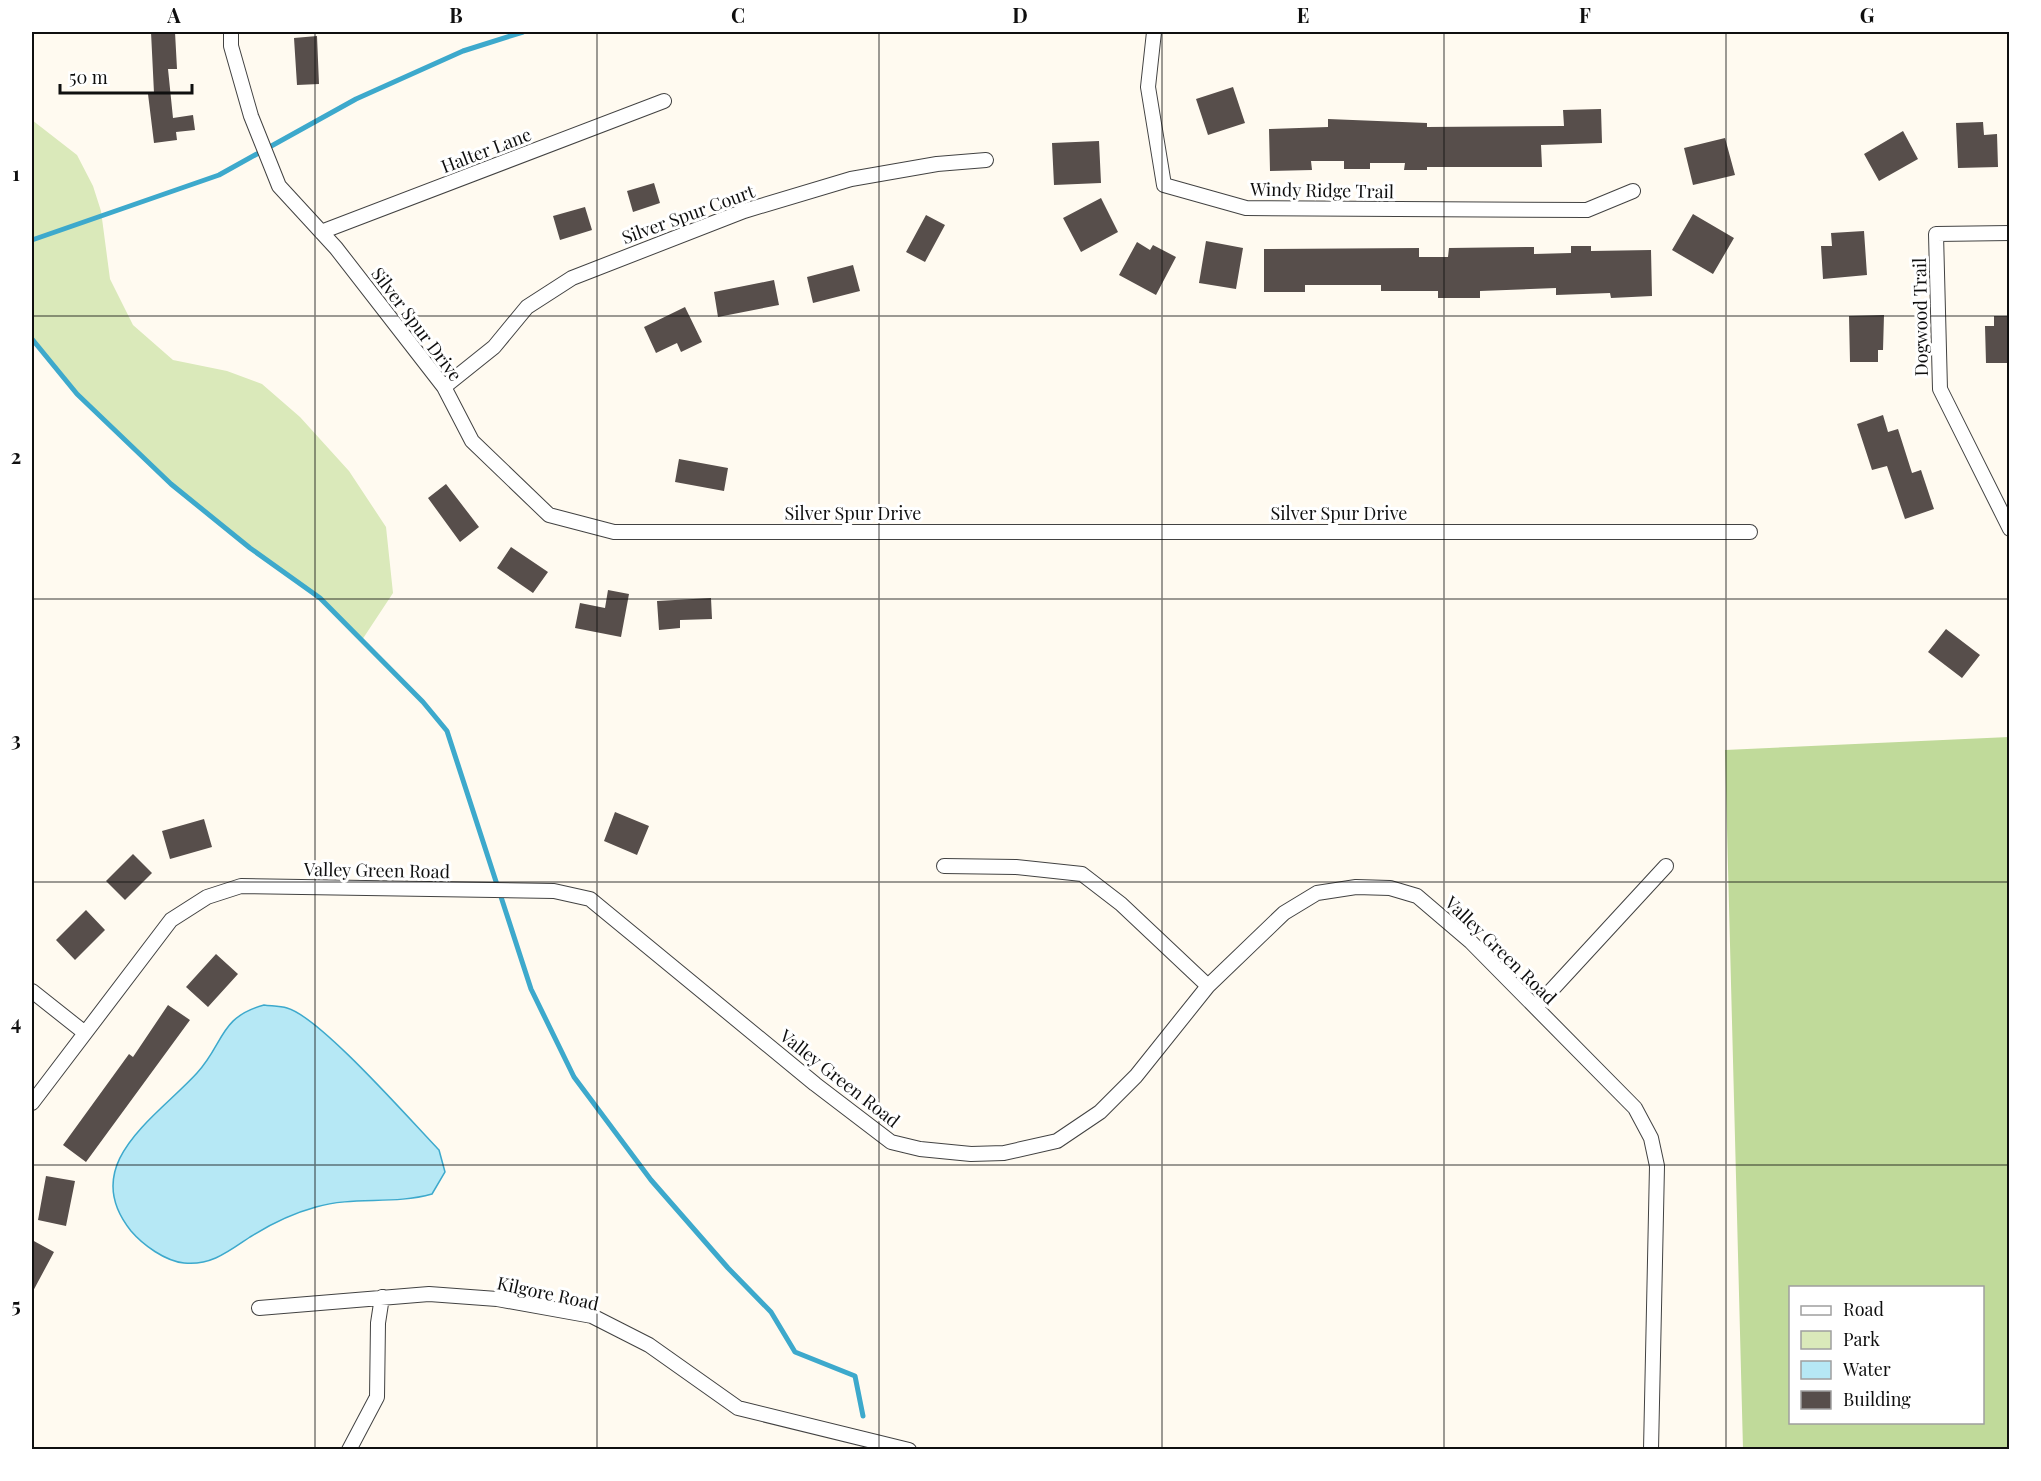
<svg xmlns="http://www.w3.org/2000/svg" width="2041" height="1481" viewBox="0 0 2041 1481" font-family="'Playfair Display',serif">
<rect width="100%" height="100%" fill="#fffaf0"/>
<!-- green -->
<path fill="#dae9ba" d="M32 120 77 155 93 186 101 211 110 279 133 325 173 360 227 371 262 384 300 417 349 471 386 527 393 593 362 640 313 592 250 548 170 484 77 394 32 339Z"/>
<!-- forest -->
<path fill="#c0da9a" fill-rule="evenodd" d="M2009 737V1449H1743L1725 750ZM1790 1288H1982V1422H1790Z"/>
<!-- water -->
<path fill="#b6e8f5" stroke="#3da9cc" stroke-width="1.5" d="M264 1005C271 1006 280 1006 287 1008 320 1017 410 1120 439 1150L445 1172 432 1194C393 1205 354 1196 316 1207 294 1213 269 1225 250 1237 229 1251 211 1266 184 1263 165 1261 143 1245 131 1231 77 1164 157 1117 197 1073 224 1044 219 1017 264 1005Z"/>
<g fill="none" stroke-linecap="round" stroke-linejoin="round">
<!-- stream -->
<path stroke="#3da9cc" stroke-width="5" d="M32 240 219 175 356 99 463 51 523 32
M32 339 77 394 171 484 250 548 320 598 423 702 447 731 531 989 574 1077 651 1180 728 1268 771 1312 795 1352 855 1376 863 1416"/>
</g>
<!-- building -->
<path fill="#574e4b" d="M151 32H175L177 69H168L173 118 193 115 195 130 176 132 177 140 154 143 148 94 154 93Z
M317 36 319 84 297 85 294 38Z
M1233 87 1245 123 1208 135 1196 99Z
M1601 109 1602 143 1541 145 1542 167H1427V170H1404L1405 163H1370V169H1344V161H1311L1312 170 1270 171 1269 129 1328 127V119L1427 123V127L1564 126 1563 110Z
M1983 122 1984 135 1997 134 1998 167 1958 168 1956 123Z
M1903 131 1918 159 1879 181 1864 154Z
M1725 138 1735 175 1693 185 1684 148Z
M1099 141 1101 183 1054 185 1052 143Z
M654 183 660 203 633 212 627 191Z
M1101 198 1118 232 1081 252 1063 218Z
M585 207 592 230 560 240 553 216Z
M1693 214 1734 238 1713 274 1672 250Z
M926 215 945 225 925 262 906 252Z
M1864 231 1867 275 1823 279 1821 246H1832L1831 233Z
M1206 241 1243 248 1236 289 1199 283Z
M1137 242 1150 250 1153 245 1176 257 1156 295 1119 275Z
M1571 246H1591V251L1651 250 1652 296 1611 298 1610 293 1556 295V288L1480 291V298H1438V291H1381V285H1305V292H1264V249L1419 248V257H1448L1449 248 1534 247V254L1571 253Z
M853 265 860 291 813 303 807 277Z
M774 280 779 305 718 317 714 292Z
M685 307 702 342 681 352 677 343 656 353 644 327Z
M1884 315 1883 350H1878V362H1850L1849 316Z
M1994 316H2010V363H1986L1985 326H1994Z
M1883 415 1888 432 1898 429 1912 473 1921 470 1934 509 1905 519 1887 466 1872 470 1857 424Z
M679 459 728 468 724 491 675 482Z
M446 484 479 527 460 542 428 498Z
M511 547 548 572 533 593 497 568Z
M608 590 629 594 621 637 575 628 580 603 605 608Z
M711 598 712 619 680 620V628L659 630 657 601Z
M1946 629 1980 655 1962 678 1928 652Z
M615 812 649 826 637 855 604 841Z
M204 819 212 847 170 859 162 831Z
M133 854 152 873 125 900 106 881Z
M86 910 105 930 75 960 56 940Z
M216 954 238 974 208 1007 186 987Z
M168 1005 190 1020 86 1162 63 1145 129 1054 133 1057Z
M46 1176 75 1181 66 1226 38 1220Z
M32 1240 54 1252 32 1293Z"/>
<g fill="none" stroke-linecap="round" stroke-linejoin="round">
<!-- street casing -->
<g stroke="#424242" stroke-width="16">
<path id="street" d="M231 32V46L251 116 279 186 336 248 444 387 472 441 549 515 614 532H1750
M1154 32 1148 87 1164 185 1246 208 1587 210 1633 191
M321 232 664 101
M2010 233 1936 234 1940 389 2010 529
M444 387 494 347 527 307 572 278 744 211 851 179 937 164 986 160
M944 866 1016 867 1082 874 1121 904 1208 986
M32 991 85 1033
M1536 1007 1666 866
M32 1103 171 920 207 897 241 886 554 891 590 899 815 1084 891 1142 920 1149 971 1154 1004 1153 1057 1141 1100 1112 1136 1076 1208 986 1284 913 1317 893 1356 887 1390 888 1417 896 1471 942 1635 1108 1651 1138 1657 1166 1651 1450
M259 1308 429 1294 497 1299 592 1316 649 1345 738 1408 909 1450
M349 1450 377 1397 378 1323 382 1297"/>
</g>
<!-- street -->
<use href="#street" stroke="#fff" stroke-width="14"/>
</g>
<!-- grid -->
<path fill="none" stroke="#0f0f0f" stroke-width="1.5" stroke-opacity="0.55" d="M315 32V1450M597 32V1450M879 32V1450M1162 32V1450M1444 32V1450M1726 32V1450M32 316H2010M32 599H2010M32 882H2010M32 1165H2010"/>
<g text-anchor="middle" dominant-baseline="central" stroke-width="6" stroke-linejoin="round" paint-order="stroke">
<!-- street labels -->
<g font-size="18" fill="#0f0f0f" stroke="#fff">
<text transform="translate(486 150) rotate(-21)">Halter Lane</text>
<text transform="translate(1322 190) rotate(1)">Windy Ridge Trail</text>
<text transform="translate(688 214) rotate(-20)">Silver Spur Court</text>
<text transform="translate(1920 317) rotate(-91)">Dogwood Trail</text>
<text transform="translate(417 324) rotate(53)">Silver Spur Drive</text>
<text x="853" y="513">Silver Spur Drive</text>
<text x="1339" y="513">Silver Spur Drive</text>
<text transform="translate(377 870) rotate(1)">Valley Green Road</text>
<text transform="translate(1501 950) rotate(44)">Valley Green Road</text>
<text transform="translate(840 1078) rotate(38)">Valley Green Road</text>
<text transform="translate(548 1293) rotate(12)">Kilgore Road</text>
</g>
</g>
<!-- border -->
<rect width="2041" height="1481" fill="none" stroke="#ffffff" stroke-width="66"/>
<!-- legend -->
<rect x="1789" y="1286" width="195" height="138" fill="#ffffff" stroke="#9f9f9f" stroke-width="1.5"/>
<rect x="1801" y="1306" width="30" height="9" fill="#ffffff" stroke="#9f9f9f" stroke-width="1.5"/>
<text x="1843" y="1316" font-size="18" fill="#0f0f0f">Road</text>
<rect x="1801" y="1331" width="30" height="18" fill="#dae9ba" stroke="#9f9f9f" stroke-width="1.5"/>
<text x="1843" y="1346" font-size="18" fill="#0f0f0f">Park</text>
<rect x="1801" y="1361" width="30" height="18" fill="#b6e8f5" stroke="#9f9f9f" stroke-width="1.5"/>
<text x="1843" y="1376" font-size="18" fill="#0f0f0f">Water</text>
<rect x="1801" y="1391" width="30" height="18" fill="#574e4b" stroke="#9f9f9f" stroke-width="1.5"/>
<text x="1843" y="1406" font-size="18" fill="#0f0f0f">Building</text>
<!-- scale -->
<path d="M60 84v9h132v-9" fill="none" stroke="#0f0f0f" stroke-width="3"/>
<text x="69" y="84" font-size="18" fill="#0f0f0f" stroke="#ffffff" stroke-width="4.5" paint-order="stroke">50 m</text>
<rect x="33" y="33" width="1975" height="1415" fill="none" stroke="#0f0f0f" stroke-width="2"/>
<g font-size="20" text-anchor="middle" font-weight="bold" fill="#0f0f0f">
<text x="174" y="23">A</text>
<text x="456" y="23">B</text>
<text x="738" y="23">C</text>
<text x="1020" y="23">D</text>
<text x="1303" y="23">E</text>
<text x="1585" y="23">F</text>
<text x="1867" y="23">G</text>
<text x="16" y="181">1</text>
<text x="16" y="464">2</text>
<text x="16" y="747">3</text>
<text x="16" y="1030">4</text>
<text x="16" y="1313">5</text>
</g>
</svg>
